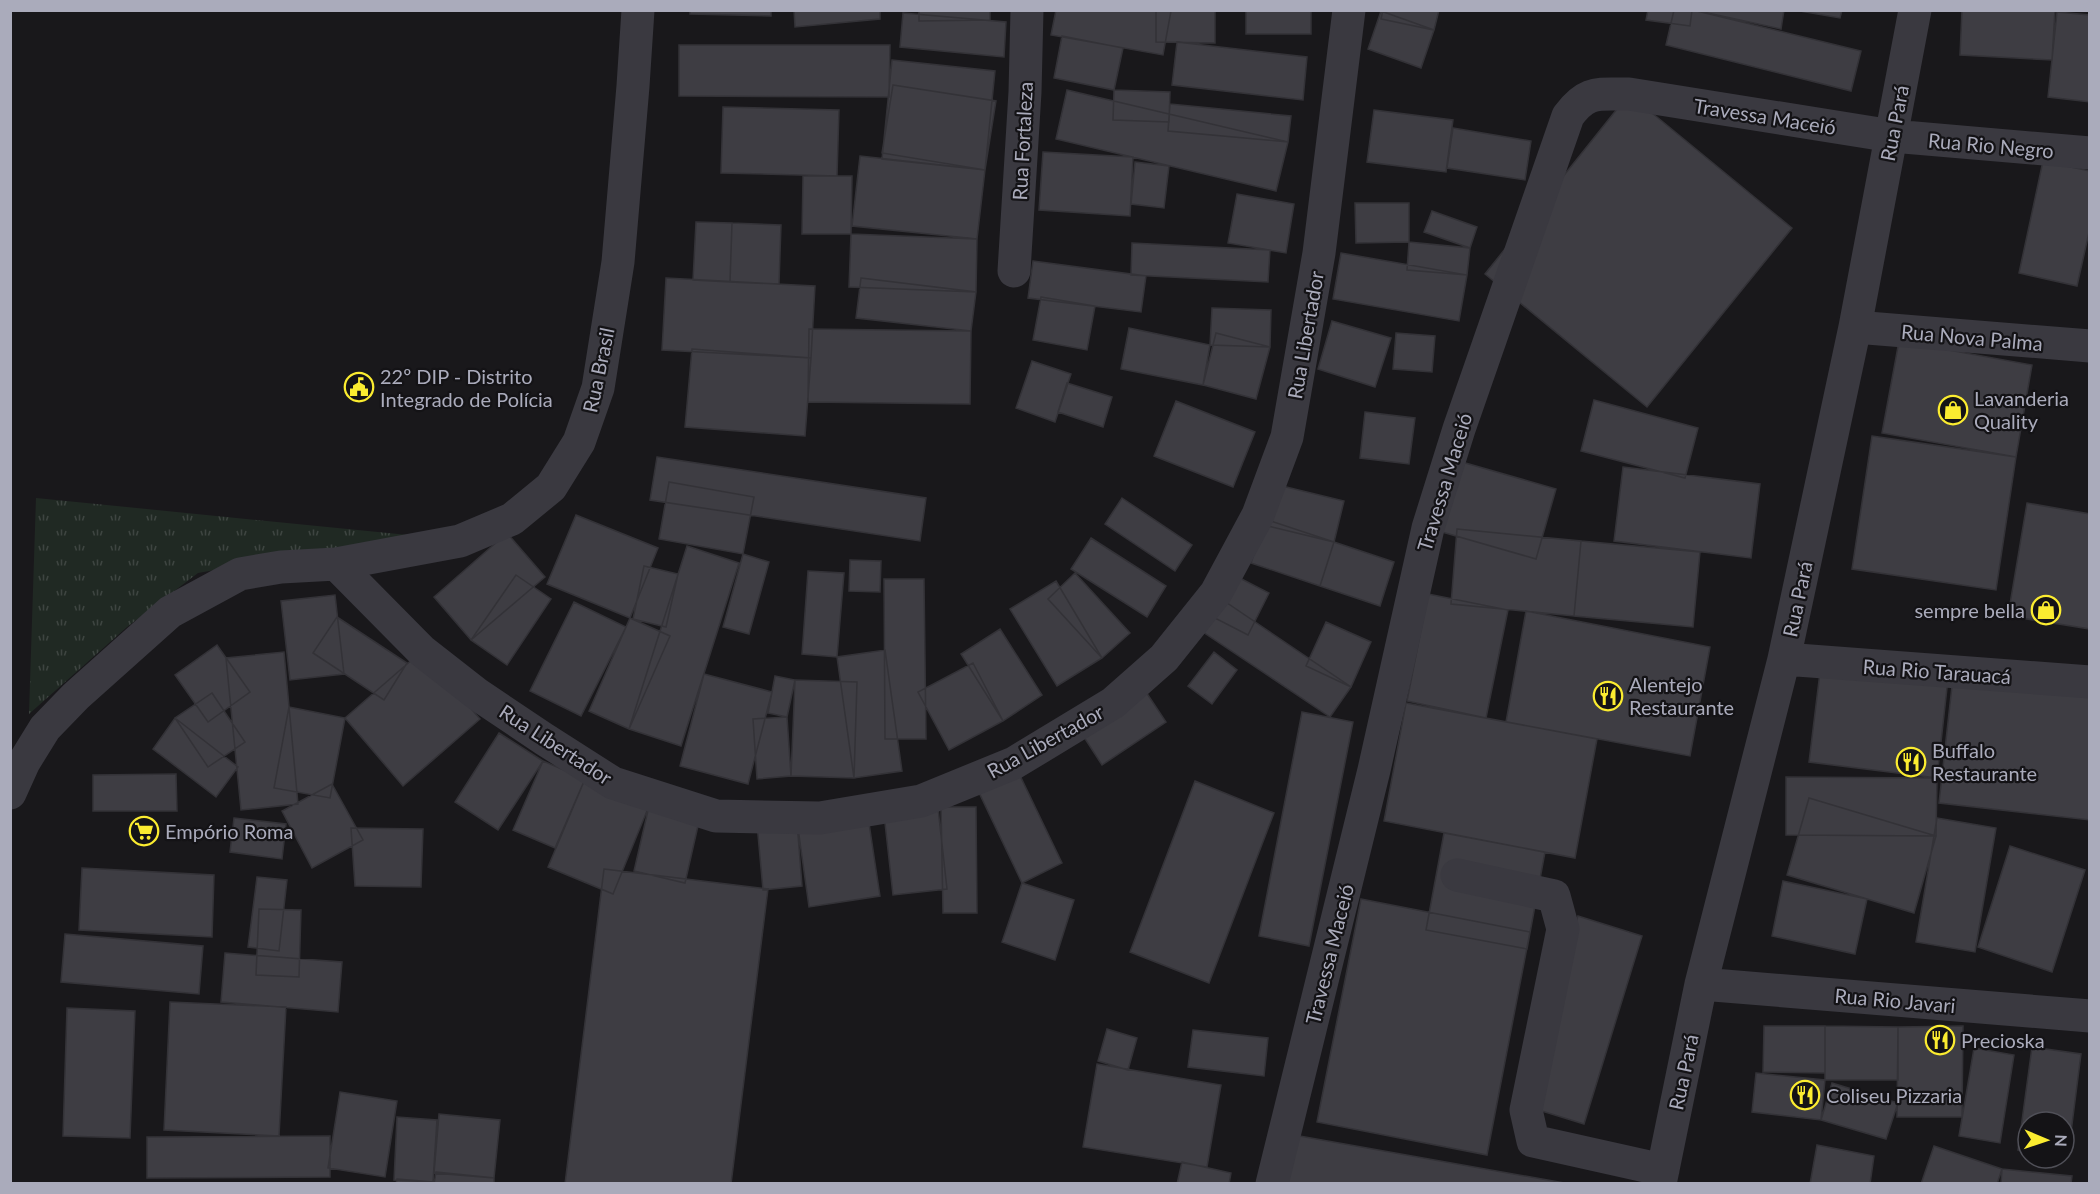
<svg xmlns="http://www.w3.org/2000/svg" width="2100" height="1194" viewBox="0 0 2100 1194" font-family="Lato,sans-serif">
<defs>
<pattern id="park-tufts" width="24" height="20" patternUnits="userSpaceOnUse" patternTransform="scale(1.5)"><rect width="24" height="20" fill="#202923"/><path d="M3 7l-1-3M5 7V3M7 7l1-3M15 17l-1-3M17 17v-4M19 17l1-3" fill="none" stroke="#3e4541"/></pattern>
</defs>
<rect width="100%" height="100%" fill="#19181b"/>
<!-- park -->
<path fill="url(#park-tufts)" d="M36 498 408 535 198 573 127 627 29 714Z"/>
<!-- building -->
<path fill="#3e3d43" stroke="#333237" stroke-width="1.5" d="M690 10H771V16L690 14Z
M794 10H880V19L795 27Z
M919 10H990V20L919 21Z
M1056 10 1171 11 1163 55 1051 35Z
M1156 10H1215V43L1156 42Z
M1246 10H1311V34H1246Z
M1383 10H1439L1434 30 1381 19Z
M1648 10H1692L1690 26 1646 20Z
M1674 10H1693L1861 51 1851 91 1666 45Z
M1694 10H1784L1781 29Z
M1794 10H1842L1840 18Z
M1962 10H2055L2052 60 1960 55Z
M1381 11 1434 30 1421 68 1368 49Z
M2057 12 2090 15V102L2048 97Z
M903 13 1006 22 1004 57 900 47Z
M1062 36 1123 48 1114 90 1054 78Z
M1177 42 1307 57 1303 100 1172 85Z
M679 45H890L889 97 679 96Z
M892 60 995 71 985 170 882 159Z
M893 85 996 101 985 170 882 153Z
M1067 90 1288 142 1276 191 1056 139Z
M1114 90 1170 92 1169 122 1113 120Z
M1629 94 1792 228 1647 407 1485 274Z
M1170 104 1291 116 1288 142 1168 131Z
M723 107 839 110 837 176 721 173Z
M1374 110 1453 120 1446 172 1367 162Z
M1453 128 1531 141 1525 180 1447 168Z
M1043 152 1133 157 1130 216 1039 210Z
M860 156 985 170 977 239 852 226Z
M2043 161 2090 171V228L2077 286 2019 273Z
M1135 162 1169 166 1164 208 1131 204Z
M803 176H852L851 234H802Z
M1237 194 1294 204 1286 253 1228 243Z
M1355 203H1409V242L1356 243Z
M1432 211 1477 227 1470 248 1424 232Z
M696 222 732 223 730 282 693 280Z
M732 223 781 225 779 284 730 282Z
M851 234 977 239 976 292 849 287Z
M1409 242 1470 248 1467 275 1407 270Z
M1132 243 1270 250 1268 282 1131 275Z
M1341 253 1467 275 1459 321 1333 299Z
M1033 261 1146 276 1141 312 1028 298Z
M666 278 815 286 811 358 662 350Z
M861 278 976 292 971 331 856 318Z
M1041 297 1095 306 1087 350 1033 340Z
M1212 308 1271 310 1270 347 1210 345Z
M1332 321 1391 338 1375 387 1318 369Z
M1129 328 1210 345 1203 385 1121 369Z
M809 329 971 331 970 404 808 402Z
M1216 333 1270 347 1256 399 1203 385Z
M1396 333 1435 336 1432 372 1393 369Z
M1899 341 2032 365 2016 457 1882 433Z
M692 349 811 358 805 436 685 427Z
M1032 361 1071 374 1055 422 1016 408Z
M1067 383 1112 397 1103 427 1058 412Z
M1594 400 1698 428 1685 478 1581 451Z
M1176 401 1255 432 1233 487 1154 456Z
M1365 412 1415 418 1409 464 1360 458Z
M1872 436 2016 457 1996 590 1852 569Z
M657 457 926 498 920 541 650 500Z
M1448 458 1556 489 1536 559 1428 528Z
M1623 467 1760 484 1751 558 1614 541Z
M669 482 754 497 743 554 659 539Z
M1274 484 1344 501 1334 542 1264 525Z
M1122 498 1192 545 1175 571 1105 524Z
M2027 503 2090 514V629L2008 616Z
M576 515 658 548 630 618 547 584Z
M1265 519 1334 542 1320 586 1251 563Z
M1457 529 1581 541 1574 616 1451 604Z
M507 533 545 577 471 640 434 597Z
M1091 538 1166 586 1147 617 1071 569Z
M1581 541 1700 552 1693 627 1574 616Z
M1334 542 1394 562 1380 606 1320 586Z
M687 546 739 563 681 746 629 729Z
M743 554 769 562 749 634 723 627Z
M850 560 881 561 880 592 849 591Z
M644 566 678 574 666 627 633 619Z
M808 571 844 573 837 657 802 654Z
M1226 571 1269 593 1248 635 1205 613Z
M1075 573 1130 633 1102 658 1048 599Z
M516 575 551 599 507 665 471 640Z
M884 579H924L926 739H885Z
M1056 581 1102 658 1057 686 1010 609Z
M1208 590 1351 687 1330 717 1188 622Z
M1428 594 1508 610 1486 718 1407 701Z
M335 595 344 674 290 680 281 601Z
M574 602 626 627 581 716 530 691Z
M1526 611 1710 647 1690 756 1506 722Z
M337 617 407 663 384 700 313 653Z
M630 618 670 636 629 729 589 711Z
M1326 622 1371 642 1351 687 1306 666Z
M1000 629 1042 695 1003 721 961 654Z
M217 645 250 692 208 722 175 675Z
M885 650 902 771 854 778 837 657Z
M422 651 480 719 403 786 345 718Z
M284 652 298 804 241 810 226 658Z
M1214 652 1237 670 1212 704 1188 686Z
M973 663 1003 721 949 750 918 692Z
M1821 664 1948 679 1937 778 1809 762Z
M704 674 772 692 748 784 680 766Z
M775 676 795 680 787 717 768 713Z
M1953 677 2090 693V820L1939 803Z
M795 680 857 682 854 778 791 776Z
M1144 689 1166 722 1102 765 1080 731Z
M212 693 245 742 208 767 175 718Z
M1406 703 1597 739 1575 858 1384 821Z
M289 707 345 718 330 798 274 788Z
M1302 712 1353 722 1309 946 1259 936Z
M787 717 791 776 757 779 753 719Z
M175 718 238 767 216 797 153 749Z
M499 733 543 761 498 830 455 802Z
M543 761 585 779 555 848 513 830Z
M1014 763 1062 863 1022 883 974 782Z
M176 774 177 811H93V775Z
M1786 777 1937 778 1936 836 1786 835Z
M585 779 649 806 613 894 548 867Z
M1195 781 1274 813 1209 983 1130 952Z
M332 784 363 840 312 868 282 811Z
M1809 798 1936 836 1914 913 1787 875Z
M649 806 700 817 685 883 634 871Z
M941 807H976L977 913H943Z
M938 808 947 889 893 895 884 814Z
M867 810 880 896 809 907 797 821Z
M234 818 286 824 282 859 230 852Z
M1937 818 1996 828 1975 952 1916 942Z
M797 821 802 886 763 890 757 824Z
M351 828 423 829 421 887 355 886Z
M1444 833 1545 852 1527 949 1426 930Z
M2010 846 2085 870 2052 972 1978 947Z
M82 868 214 875 212 937 79 930Z
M604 869 768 889 731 1184H565Z
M257 877 287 880 279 951 248 947Z
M1783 881 1867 899 1855 954 1772 936Z
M1022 883 1074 900 1055 960 1002 942Z
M1361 899 1530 932 1487 1155 1317 1122Z
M259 909 301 910 299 977 256 975Z
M1578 916 1642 936 1584 1124 1519 1104Z
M65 934 203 946 199 994 61 982Z
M225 953 342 962 338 1012 221 1002Z
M170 1002 286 1007 279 1136 164 1130Z
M67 1008 135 1011 130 1138 63 1136Z
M1764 1026H1825V1073L1763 1072Z
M1825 1026 1898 1027V1080H1825Z
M1963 1026 1962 1117H1897L1898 1027Z
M1107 1029 1137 1038 1128 1070 1098 1061Z
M1193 1030 1268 1038 1264 1076 1188 1067Z
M2032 1047 2081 1054 2068 1156H2064V1122H2028V1151L2018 1150Z
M1974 1048 2014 1055 2000 1143 1959 1136Z
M1097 1064 1221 1085 1207 1167 1083 1147Z
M1756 1073 1825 1080 1821 1120 1752 1112Z
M1832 1083 1898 1103 1886 1139 1821 1120Z
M340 1092 397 1101 385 1177 328 1168Z
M439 1114 500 1120 494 1178 434 1173Z
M397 1117 437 1120 433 1182 394 1180Z
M1294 1135 1570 1184H1286Z
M330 1136V1177L147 1178V1137Z
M1817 1145 1874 1156 1870 1184H1810Z
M1934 1146 2002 1169 1997 1184H1921Z
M1182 1162 1231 1173 1229 1184H1177Z
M2002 1169 2072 1176 2071 1184H2001Z
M436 1172 494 1178V1184H434Z
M397 1179 433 1182V1184H396Z"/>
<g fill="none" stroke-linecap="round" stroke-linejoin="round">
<!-- minor -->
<path stroke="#3a3940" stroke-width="33" d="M1014 271 1025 92 1027 10
M1855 327 2090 346
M336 564 422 651 477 694 544 739 613 783 716 816 820 818 921 801 1014 763 1113 703 1164 658 1216 593 1258 515 1287 437 1319 253 1349 10
M1784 659 2090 682
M10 793 24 762 45 728 76 696 170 612 240 574 281 567 336 564 460 541 512 519 551 487 579 442 598 388 618 262 633 86 638 10
M1457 875 1554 896 1563 929 1526 1110 1533 1141 1663 1170
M1701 984 2090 1016
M1272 1184 1374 770 1428 528 1459 429 1568 116C1588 89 1599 95 1629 94L1892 136 2090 153
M1660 1184 1701 984 1784 659 1855 327 1915 10"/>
</g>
<!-- icons -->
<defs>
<g id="civic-ring" transform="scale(1.5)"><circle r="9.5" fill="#141316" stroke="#fbec30" stroke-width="1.5"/><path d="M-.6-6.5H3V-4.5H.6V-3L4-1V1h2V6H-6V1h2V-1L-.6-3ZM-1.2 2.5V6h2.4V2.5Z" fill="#fbec30"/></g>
<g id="shop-ring" transform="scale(1.5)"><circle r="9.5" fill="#141316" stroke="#fbec30" stroke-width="1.5"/><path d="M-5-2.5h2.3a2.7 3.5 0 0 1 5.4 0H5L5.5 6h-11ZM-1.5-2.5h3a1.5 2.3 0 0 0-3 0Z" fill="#fbec30"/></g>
<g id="restaurant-ring" transform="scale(1.5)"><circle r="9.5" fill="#141316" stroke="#fbec30" stroke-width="1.5"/><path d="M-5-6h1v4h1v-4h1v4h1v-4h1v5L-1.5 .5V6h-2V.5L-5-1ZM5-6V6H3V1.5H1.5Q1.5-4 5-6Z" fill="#fbec30"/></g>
<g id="supermarket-ring" transform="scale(1.5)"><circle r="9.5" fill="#141316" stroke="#fbec30" stroke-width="1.5"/><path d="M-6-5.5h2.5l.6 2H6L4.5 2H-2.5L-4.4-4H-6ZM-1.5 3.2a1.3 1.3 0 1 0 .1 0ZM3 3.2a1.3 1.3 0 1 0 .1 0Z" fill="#fbec30"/></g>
</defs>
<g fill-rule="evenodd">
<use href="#civic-ring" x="359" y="387"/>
<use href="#shop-ring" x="1953" y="410"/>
<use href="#shop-ring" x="2046" y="610"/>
<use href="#restaurant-ring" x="1608" y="696"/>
<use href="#restaurant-ring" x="1911" y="762"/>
<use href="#supermarket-ring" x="144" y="831"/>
<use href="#restaurant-ring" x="1940" y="1040"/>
<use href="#restaurant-ring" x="1805" y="1095"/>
</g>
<g text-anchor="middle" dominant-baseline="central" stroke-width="4.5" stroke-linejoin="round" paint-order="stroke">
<!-- street labels -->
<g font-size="20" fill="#aaabbb" stroke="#141316">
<text transform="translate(1765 116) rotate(9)">Travessa Maceió</text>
<text transform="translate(1894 123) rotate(-79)">Rua Pará</text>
<text transform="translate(1022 141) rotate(-87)">Rua Fortaleza</text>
<text transform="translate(1991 145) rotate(5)">Rua Rio Negro</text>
<text transform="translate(1305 335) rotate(-80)">Rua Libertador</text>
<text transform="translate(1972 337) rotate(5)">Rua Nova Palma</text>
<text transform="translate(598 370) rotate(-78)">Rua Brasil</text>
<text transform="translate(1444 482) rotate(-73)">Travessa Maceió</text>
<text transform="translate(1797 599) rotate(-78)">Rua Pará</text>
<text transform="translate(1937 671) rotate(4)">Rua Rio Tarauacá</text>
<text transform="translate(1045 741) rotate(-29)">Rua Libertador</text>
<text transform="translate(556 744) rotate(33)">Rua Libertador</text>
<text transform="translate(1329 954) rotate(-76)">Travessa Maceió</text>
<text transform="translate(1895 1000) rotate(5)">Rua Rio Javari</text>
<text transform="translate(1683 1072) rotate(-78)">Rua Pará</text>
</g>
<!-- poi labels -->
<g font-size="20" fill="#aaabbb" stroke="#141316" text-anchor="start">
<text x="380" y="376">22º DIP - Distrito<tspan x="380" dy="23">Integrado de Polícia</tspan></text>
<text x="1974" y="398">Lavanderia<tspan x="1974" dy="23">Quality</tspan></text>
<text x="2025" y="610" text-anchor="end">sempre bella</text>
<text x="1629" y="684">Alentejo<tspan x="1629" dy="23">Restaurante</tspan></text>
<text x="1932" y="750">Buffalo<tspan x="1932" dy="23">Restaurante</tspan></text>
<text x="165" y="831">Empório Roma</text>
<text x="1961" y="1040">Precioska</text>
<text x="1826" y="1095">Coliseu Pizzaria</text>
</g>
</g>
<!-- border -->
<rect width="2100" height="1194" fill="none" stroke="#aaabbb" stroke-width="24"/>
<!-- north arrow -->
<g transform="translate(2046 1140) rotate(92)"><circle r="28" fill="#141316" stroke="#505058" stroke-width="1.5"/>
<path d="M0-4.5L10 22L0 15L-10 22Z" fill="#fbec30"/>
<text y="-9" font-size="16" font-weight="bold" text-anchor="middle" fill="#aaabbb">N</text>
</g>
</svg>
